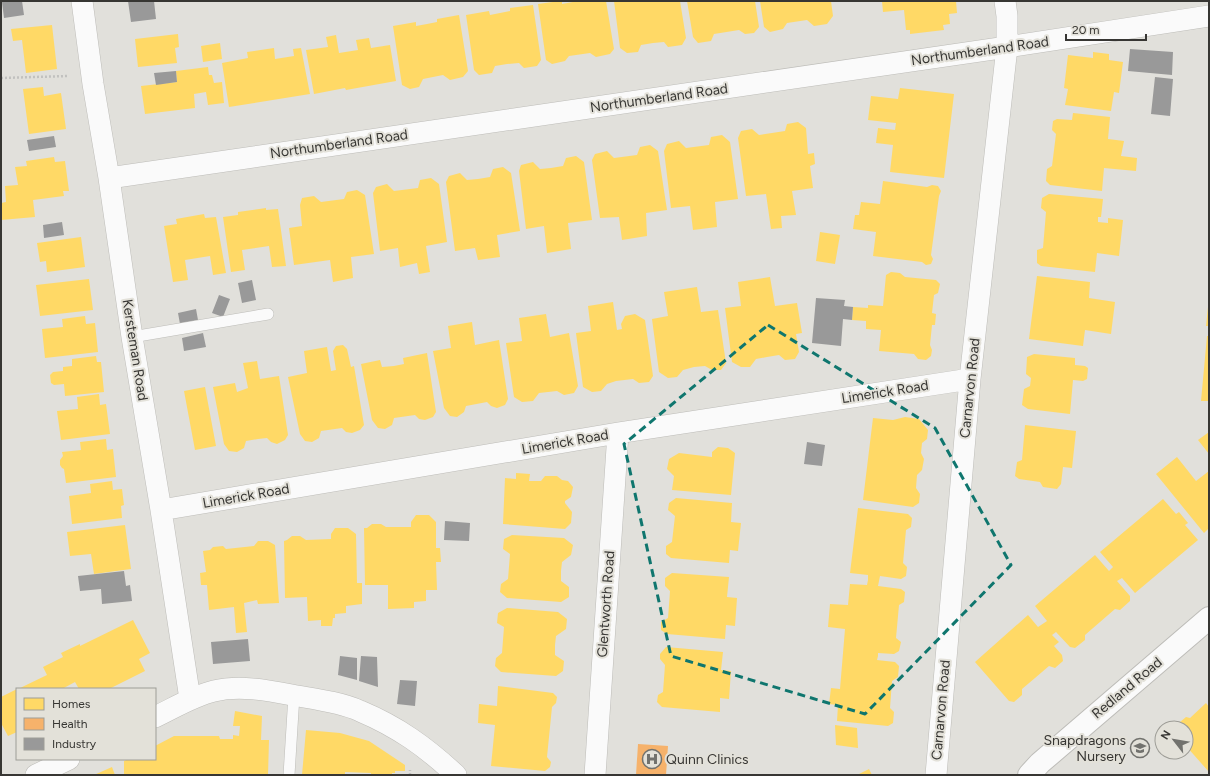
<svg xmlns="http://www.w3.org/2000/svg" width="1210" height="776" viewBox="0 0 1210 776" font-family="Figtree,sans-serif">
<rect width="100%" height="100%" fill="#e1e0db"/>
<!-- homes -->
<path fill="#ffd966" d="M560 1H562V4L578 1H606L614 49 610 54 596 57 590 53 569 56 565 61 552 64 546 60 538 4Z
M614 1H680L686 38 682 45 668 47 664 42 653 43 641 45 638 52 627 53 620 48Z
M687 1H755L759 27 754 33 745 34 739 30 714 34 711 41 698 43 693 37Z
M760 1H831L833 16 827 24 814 26 807 20 787 23 783 29 770 32 764 27Z
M882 1H956L957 13 949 14 950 24 943 25 944 30 910 34V30H906L904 10 883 12Z
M533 5 541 60 537 66 524 68 519 63 507 64 495 66 492 73 479 75 474 70 466 15 489 11 490 15 510 11V8Z
M459 15 468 71 463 77 450 80 443 75 423 79 419 87 410 89 402 85 393 26 416 22V26L427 24 437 22V19Z
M52 25 57 69 26 73 22 40 13 41 11 29Z
M178 34 179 47 175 48 177 63 138 67 135 39Z
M336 35 339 53 358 50 356 40 369 38 371 48 390 45 396 81 346 90 345 88 314 94 306 50 328 47 326 37Z
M220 43 222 59 203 62 201 46Z
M274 48 275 59 294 56 293 49 301 48 310 94 229 107 222 63 248 58 247 52Z
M1093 52 1109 54V60L1123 62 1119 93 1114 92 1111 111 1065 105 1068 89 1064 88 1068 55 1093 58Z
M208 67 209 75H212L214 83 222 82 224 103 208 105 206 92 194 94 195 108 145 114 141 86 177 82 176 71Z
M43 87 44 96 61 93 66 129 29 134 23 89Z
M900 88 954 94 944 178 890 172 893 145 876 143 878 128 895 130 896 123 868 120 871 96 898 99Z
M1073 113 1110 117 1108 139 1124 141 1121 156 1137 158 1136 171 1104 168 1102 191 1050 185 1046 181 1047 169 1052 166 1056 134 1052 130 1053 121 1057 119 1072 120Z
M798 122 806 128 808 154 814 153 815 164 810 166 813 188 792 191 796 215 781 216 782 228 771 229 766 194 746 196 738 138 741 131 752 129 759 135 785 131 787 124Z
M722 135 730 142 738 199 715 202 717 227 693 230 690 206 671 208 664 151 667 144 679 141 686 148 709 145 711 137Z
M650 145 658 151 667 210 646 213 647 236 622 240 619 217 600 218 592 160 595 154 607 151 614 158 637 155 640 147Z
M576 156 584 162 592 220 568 223 571 249 547 253 544 226 526 229 519 171 521 165 533 162 540 169 551 168 563 166 566 158Z
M54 157 55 162 65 161 69 191H63L64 196 33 200 35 217 1 220V203L6 202 5 186 18 185 15 167 27 166 26 161Z
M503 167 511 173 520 231 497 235 500 257 478 260 475 248 455 251 446 182 449 176 460 173 467 180 478 179 490 177 493 169Z
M431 178 439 184 447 242 426 246 430 272 419 274 417 263 400 267 398 248 380 251 373 193 376 187 387 184 394 191 418 188 420 180Z
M883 181 927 187 932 185 938 186 941 191 939 196 931 255 933 259 931 264 926 265 922 262 873 256 876 232 853 229 855 215H859L861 202 880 204Z
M357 190 365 195 374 254 351 257 353 278 333 282 330 260 294 265 289 228 302 226 300 205 302 198 314 196 321 202 344 199 347 192Z
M1049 194 1103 199 1101 217H1098V222L1108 223V218L1123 220 1119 256 1097 253 1095 272 1041 266 1037 263V250L1043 248 1046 212 1041 208 1042 198Z
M266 208V210L278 209 286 266 272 267 269 246 242 250 245 270 231 272 223 217 238 215V212Z
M204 214 205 218 216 217 226 273 213 275 210 256 185 260 188 280 173 282 164 226 177 224 176 219Z
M820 232 840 235 835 264 816 261Z
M81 237 85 267 47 272 46 261 40 262 37 243Z
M891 272 900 273 905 277 936 280 940 284 938 293 934 295 932 313 936 314 935 325H932L930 345 932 350 931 356 926 360 918 359 914 354 879 351 881 330 866 329V321L852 320 853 307 868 308V305L883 306 886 275Z
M1037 276 1090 282 1089 298 1115 302 1111 334 1085 330 1083 346 1029 339Z
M770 277 775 306 797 303 802 333 796 334 799 352 795 359 785 360 779 355 767 357 756 359 750 367H741L732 362 725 308 741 306 738 282Z
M89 279 93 310 40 316 36 285Z
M697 287 701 312 718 310 726 363 721 370H712L705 366 694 367 683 370 677 377 668 378 659 372 652 319 668 316 664 292Z
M613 302 617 330 622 329 621 324 625 316 635 314 645 320 653 376 649 382 639 383 633 379 616 381 607 384 601 391 592 392 583 387 576 333 591 331 588 306Z
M1208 307H1209V326H1206Z
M546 314 550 337 569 333 578 386 574 393 564 395 557 391 539 393 533 401 522 402 514 397 506 343 522 341 519 318Z
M85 316 86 324 95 323 98 352 45 358 42 329 63 327 62 319Z
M472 322 475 345 499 340 508 399 505 405 497 408 491 406 487 402 466 406 464 412 457 417 450 416 444 408 433 351 451 348 448 326Z
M1207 336H1209V401H1201Z
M343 345 347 349 351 367 354 366 364 425 360 430 352 433 346 432 342 428 321 431 319 438 312 442 305 441 300 434 288 377 307 373 304 351 327 347 331 371 336 370 333 351 336 346Z
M427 353 436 412 433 417 425 420 419 419 415 415 394 418 392 425 385 429 378 428 372 420 361 364 380 360 382 367 394 366 404 364 403 358Z
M1034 354 1075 358V365L1085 366 1088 368 1087 379 1083 381 1073 380 1070 414 1028 409 1022 405 1024 389 1030 386 1031 378 1026 374 1027 357Z
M96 356 97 362H101L104 392 65 396 64 384 54 385 51 383 50 375 53 372 63 371V367L72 366V359Z
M257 361 260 379 279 376 288 435 285 440 277 444 271 442 267 438 258 439 246 441 244 448 237 452 229 451 224 444 213 387 235 383 237 392 248 388 243 363Z
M205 387 216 446 195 450 184 391Z
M99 394 100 405 106 404 110 434 61 440 57 411 78 409 77 397Z
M905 417 919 419 928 430 927 439 922 443 921 453 924 459 922 470 917 475 916 488 920 494 919 503 913 507 863 500 873 418 893 420Z
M1025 425 1076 431 1072 468 1063 467 1061 484 1057 489 1043 487 1040 482 1019 479 1015 476 1017 462 1022 460Z
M1209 432V454L1198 440Z
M106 439 107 450 113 449 116 477 66 483 64 469 62 468 60 465V460L63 456 62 452 81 450 80 442Z
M718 447 728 448 735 453 731 495 672 490 674 476 667 469 669 459 679 453 712 457V452Z
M1177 457 1196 481 1209 471V528L1204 533 1156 474Z
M516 473 530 474 529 481H541L545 476H557L562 480 568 481 573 487 571 497 565 501V503L572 512 571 523 565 529 503 524 505 478 516 479Z
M112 481 113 490 122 489 124 505 121 506 122 518 72 524 69 496 91 493 90 484Z
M676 498 732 503 731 522 741 523 738 551 730 550 729 563 671 558 666 554V546L672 542 675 516 668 510 669 503Z
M1163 499 1176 514 1179 512 1188 523 1185 525 1198 540 1135 593 1122 578 1117 581 1130 596V601L1120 610 1115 609 1085 635V640L1075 648 1070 647 1056 632 1052 635 1059 642 1054 646 1062 655 1063 661 1055 668 1049 666 1035 678 1022 689V695L1014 702 1009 701 975 662 1028 615 1038 627 1047 621 1035 606 1095 555 1109 571 1113 567 1100 552Z
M858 508 908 514 912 518 911 527 906 530 903 563 907 567 906 576 901 579 880 576 878 586 901 589 905 592 904 602 899 605 896 638 901 642 899 651 894 654 878 653V656L877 660 895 662 899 666 898 677 892 681 890 708 894 712 893 723 888 726 837 721 838 705 829 704 831 688 840 689 845 629 828 627 830 604 848 605 850 584 867 585 868 580V575L850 573Z
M416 515H429L436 522V548H440L441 562H436L437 590H426V601L414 602V608L388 609V585H365L364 528H367L372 524H381L386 527H411V522Z
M125 525 131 569 94 574 91 554 70 556 67 532Z
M335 528H348L356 534 357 583H362V604L346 606V613L335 614V618H333L332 626H321V620L308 621 307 597 285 598 284 541 287 540 292 536H300L306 540 331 539V534Z
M512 535 564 538 573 545 571 555 562 562 561 571V581L569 587V597L561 602 507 598 500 592 501 584 508 579 510 554 503 549 504 539Z
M258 541H268L275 545 279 603 258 604 257 600 244 603 247 632 236 633 234 607 209 610 207 585H201L200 573 206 572 203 551 210 550 213 547 223 546 226 549 254 546Z
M672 573 729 577 727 597 737 598 735 626 726 625 725 639 667 634 661 630V622L668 618 669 605 670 591 665 586V578Z
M507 608 558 612 567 619 566 629 556 636 555 645V655L564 661 563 671 556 676 501 672 495 666 496 658 502 653 504 627 497 623 498 613Z
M133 620 150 653 139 659 145 671 109 689H79L75 682 62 689H18L47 675 43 667 63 657 61 653 80 644V646Z
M666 647 723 652 721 670 731 671 729 699 720 698V712L662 707 657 702 658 695 663 692 665 665 660 659V654Z
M498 686 553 693 557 697 556 703 552 707 547 757 551 762 550 767 545 771 491 766 495 725 478 723 479 704 497 706Z
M17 689V732L8 736 1 723V697Z
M1206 703 1209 707V772L1186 746V728H1173L1186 717 1190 718Z
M235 711 262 716 261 740H269L268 775H124V761L128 759H155V746L174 736H219L220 739H233V735L239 736 240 726H233Z
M835 725 857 728 858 748 836 745Z
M306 730 340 733 369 741 405 765V771H395V773H392V775H371V773L345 772V775H302Z
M112 767 115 775H94Z
M869 769 872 775H857Z"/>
<!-- health -->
<path fill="#f6b26b" d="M638 744 668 746 666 775H636Z"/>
<!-- industry -->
<path fill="#999" d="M11 1H22L24 15 4 18 2 2Z
M128 1H154L156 19 131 22Z
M1130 49 1173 52 1172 75 1128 71Z
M176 71 177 82 156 85 154 73Z
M1155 77 1173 79 1170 116 1151 114Z
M54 136 56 147 29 151 27 140Z
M62 222 64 235 44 238 43 225Z
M252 280 256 300 242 303 238 283Z
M219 295 230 299 223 317 212 313Z
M816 298 845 300 844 306 853 307 852 320 843 319 841 346 812 343Z
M196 309 198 320 180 324 178 313Z
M203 333 206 347 184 351 182 338Z
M807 442 825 445 822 466 804 464Z
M445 521 470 523 469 541 444 540Z
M124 571 126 586 130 585 132 601 102 604 101 589 80 591 78 576Z
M248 639 250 661 213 664 211 642Z
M340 656 357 658V680L338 675Z
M361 656 377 657 378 687 359 681Z
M400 680 417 681 415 706 397 704Z"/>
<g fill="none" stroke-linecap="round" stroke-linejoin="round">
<!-- service casing -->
<g stroke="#bdbcb8" stroke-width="12">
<path id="service" d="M132 337 268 314
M289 775 294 695"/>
</g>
<!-- minor casing -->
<g stroke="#bdbcb8" stroke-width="22">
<path id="minor" d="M82 1 93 84 109 178 132 337 161 510 190 699
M109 178 1007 47 1209 16
M161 510 618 433 970 379
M155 717C174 708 193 696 214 691 239 685 266 690 292 695 314 699 340 702 360 711 398 727 426 747 456 775
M36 775 69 759
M595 775 618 433
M936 775 970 379 1007 47V16L1005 1"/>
</g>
<!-- tertiary casing -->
<g stroke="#bdbcb8" stroke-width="24">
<path id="tertiary" d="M1029 775 1040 763 1209 618"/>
</g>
<!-- path -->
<path stroke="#c1c1bf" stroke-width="2.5" stroke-dasharray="2 2" stroke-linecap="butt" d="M1 78 68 76
M410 775V770"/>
<!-- service -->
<use href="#service" stroke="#fafafa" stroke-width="11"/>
<!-- minor -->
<use href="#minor" stroke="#fafafa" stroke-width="21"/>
<!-- tertiary -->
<use href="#tertiary" stroke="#fafafa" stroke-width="22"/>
</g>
<!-- marked area -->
<path fill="none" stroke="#0f766e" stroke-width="3" stroke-dasharray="8 5" stroke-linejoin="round" d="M768 325 935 428 1011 565 865 714 671 656 624 444Z"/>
<!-- icons -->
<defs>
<g id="school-ring" transform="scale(1)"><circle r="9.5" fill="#e3e1d9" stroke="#72726e" stroke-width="1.5"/><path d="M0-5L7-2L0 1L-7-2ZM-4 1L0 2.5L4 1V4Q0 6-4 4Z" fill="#72726e"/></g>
<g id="hospital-ring" transform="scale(1)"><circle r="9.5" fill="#e3e1d9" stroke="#72726e" stroke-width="1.5"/><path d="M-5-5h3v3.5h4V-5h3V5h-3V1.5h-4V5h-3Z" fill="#72726e"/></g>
</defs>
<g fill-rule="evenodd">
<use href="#school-ring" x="1140" y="748"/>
<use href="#hospital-ring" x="652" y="759"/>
</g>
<g text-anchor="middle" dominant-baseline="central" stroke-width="4" stroke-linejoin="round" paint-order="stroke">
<!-- street labels -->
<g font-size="14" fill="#373633" stroke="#e3e1d9">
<text transform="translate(980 51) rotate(-8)">Northumberland Road</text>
<text transform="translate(659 98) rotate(-8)">Northumberland Road</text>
<text transform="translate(339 144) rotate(-8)">Northumberland Road</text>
<text transform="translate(135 350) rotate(81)">Kersteman Road</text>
<text transform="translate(970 388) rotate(-84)">Carnarvon Road</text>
<text transform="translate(885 392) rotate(-9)">Limerick Road</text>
<text transform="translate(565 442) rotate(-10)">Limerick Road</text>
<text transform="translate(246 496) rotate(-10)">Limerick Road</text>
<text transform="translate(606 604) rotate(-86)">Glentworth Road</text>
<text transform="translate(1127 688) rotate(-40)">Redland Road</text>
<text transform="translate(941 710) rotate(-85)">Carnarvon Road</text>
</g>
<!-- poi labels -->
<g font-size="14" fill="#373633" stroke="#e3e1d9" text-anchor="end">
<text x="1126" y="740">Snapdragons<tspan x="1126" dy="16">Nursery</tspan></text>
<text x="666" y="759" text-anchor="start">Quinn Clinics</text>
</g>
</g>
<!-- border -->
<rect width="1210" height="776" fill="none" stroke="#373633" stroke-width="4"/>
<!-- legend -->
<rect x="16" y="688" width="140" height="72" fill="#e3e1d9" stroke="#9e9d97"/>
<rect x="24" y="698" width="20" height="12" fill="#ffd966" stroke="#9e9d97"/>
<text x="52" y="708" font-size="12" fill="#373633">Homes</text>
<rect x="24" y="718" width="20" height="12" fill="#f6b26b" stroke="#9e9d97"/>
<text x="52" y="728" font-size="12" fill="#373633">Health</text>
<rect x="24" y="738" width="20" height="12" fill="#999999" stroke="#9e9d97"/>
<text x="52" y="748" font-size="12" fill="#373633">Industry</text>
<!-- north arrow -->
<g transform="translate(1174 740) rotate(301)"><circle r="19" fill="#e3e1d9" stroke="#9e9d97"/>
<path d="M0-3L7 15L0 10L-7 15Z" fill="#72726e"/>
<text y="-6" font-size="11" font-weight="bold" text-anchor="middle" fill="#373633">N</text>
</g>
<!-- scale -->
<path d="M1066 34v6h80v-6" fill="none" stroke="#373633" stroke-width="2"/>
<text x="1072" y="34" font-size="12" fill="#373633" stroke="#e3e1d9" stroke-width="3" paint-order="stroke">20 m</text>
</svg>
